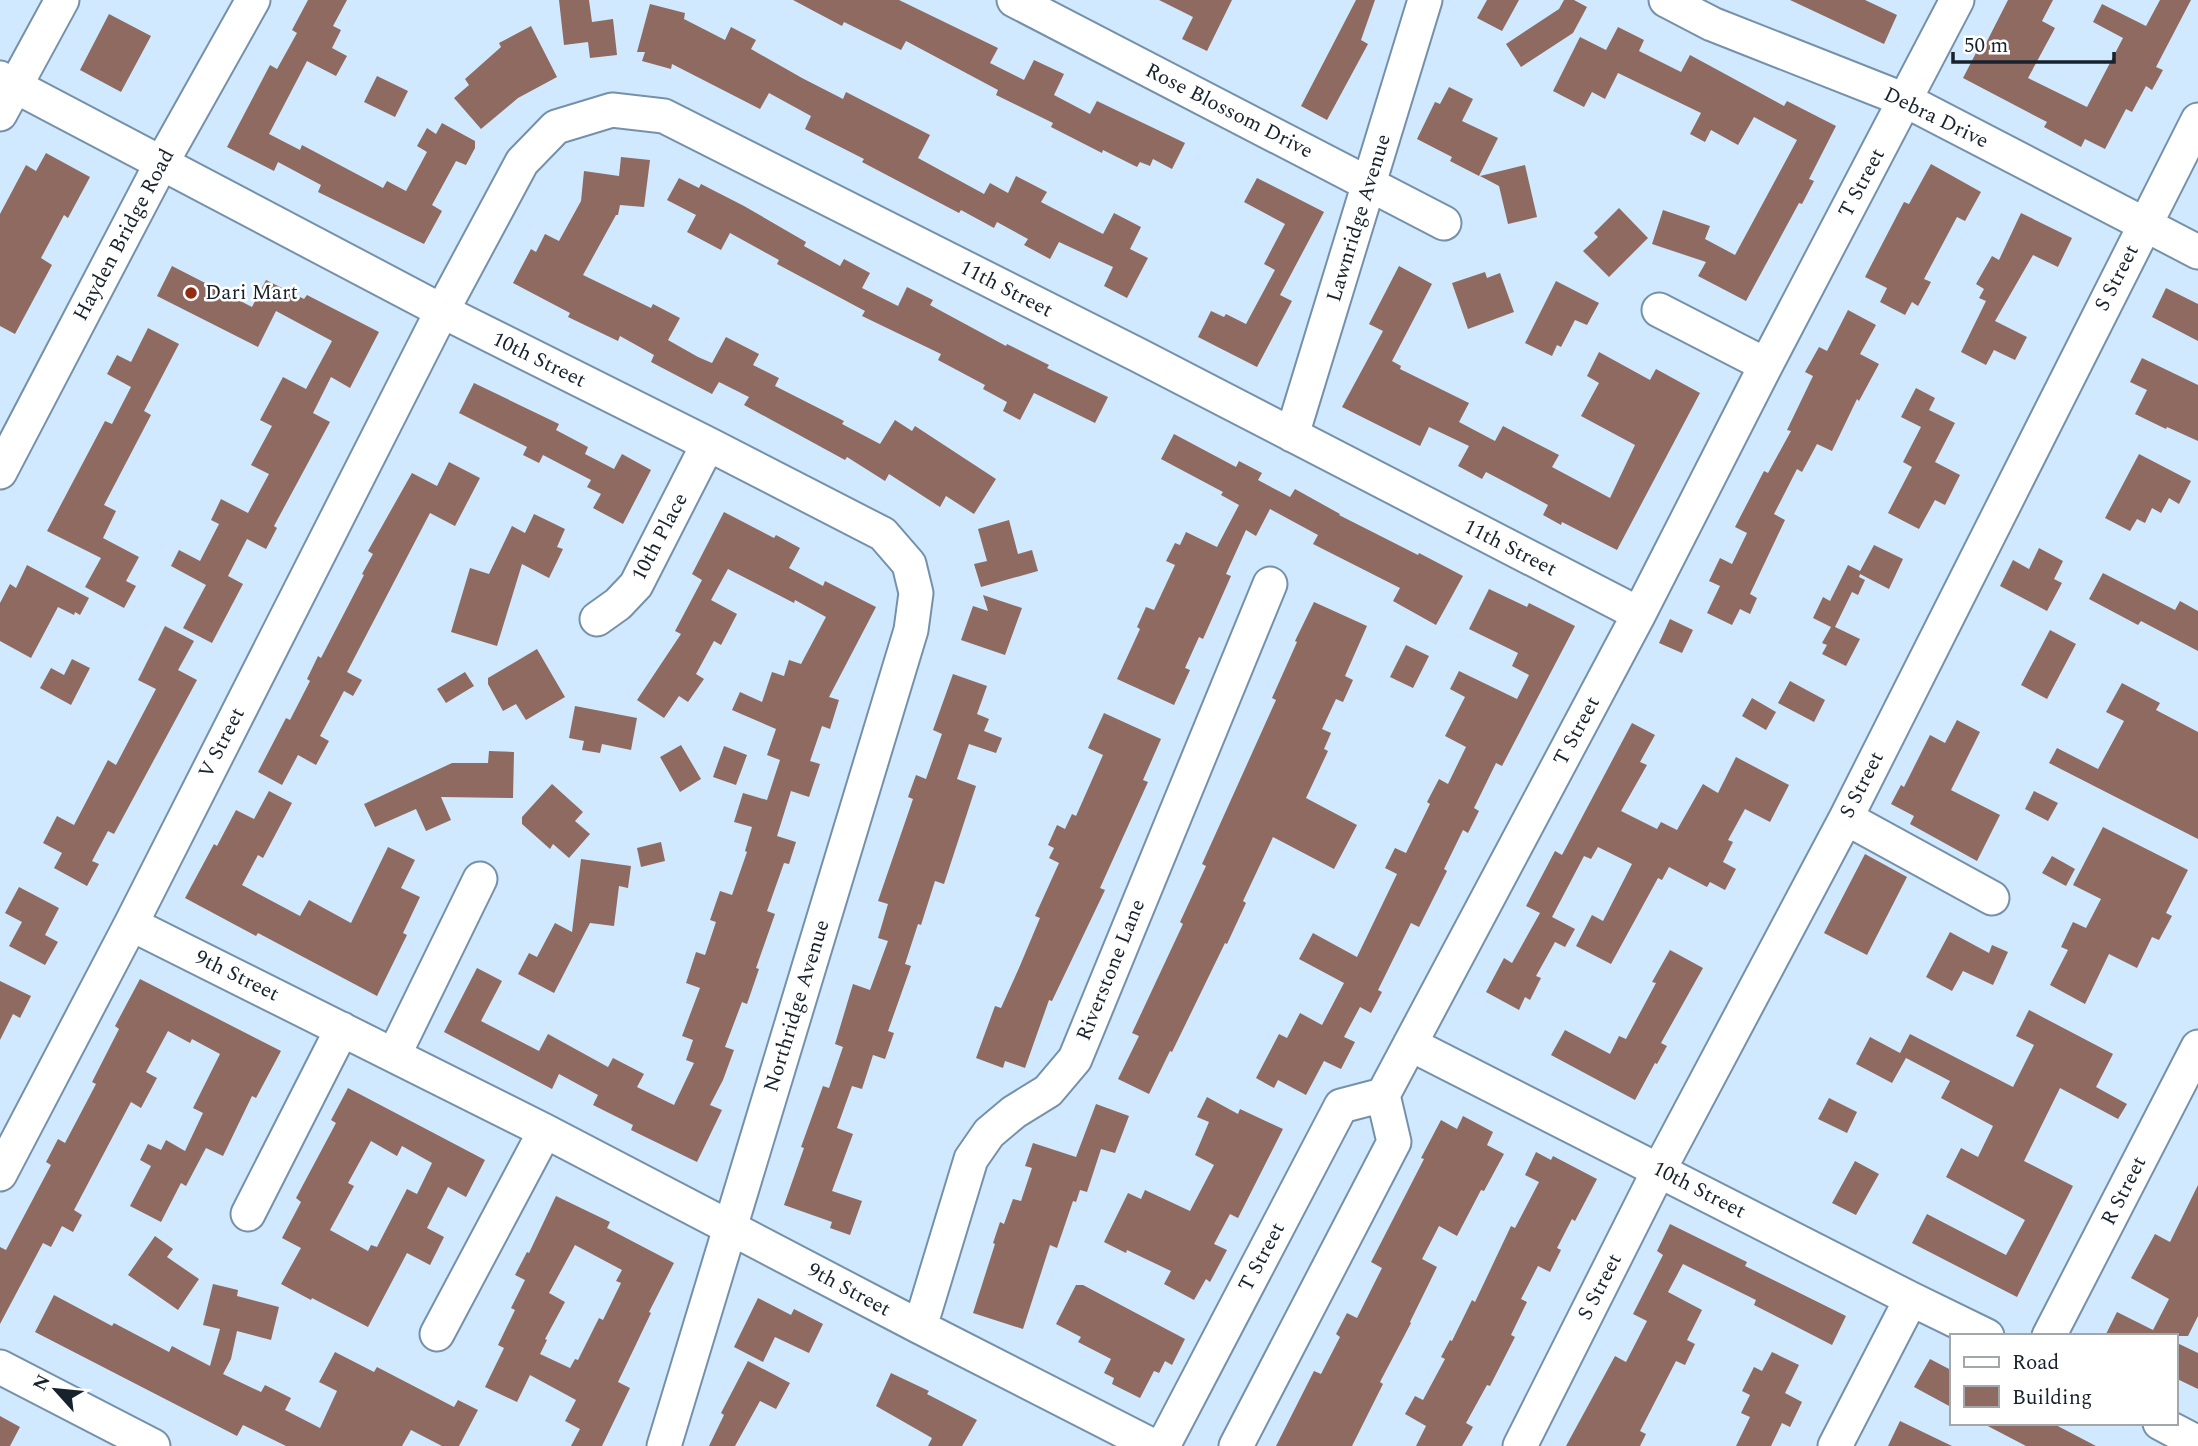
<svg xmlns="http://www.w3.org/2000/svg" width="2198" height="1446" viewBox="0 0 2198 1446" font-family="Spectral,serif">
<rect width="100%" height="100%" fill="#d1e9ff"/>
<!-- building -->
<path fill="#8e6a61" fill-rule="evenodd" d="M308 0H347L333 26 341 30 332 48 347 56 336 76 307 61 269 134 300 150 302 145 383 188 387 181 406 191 427 152 417 146 427 128 436 134 442 123 475 141V148L466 165 456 161 432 205 442 211 424 244 318 192 321 185 278 162 274 171 227 147 270 65 277 69 297 33 292 30Z
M559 0H589L592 22 613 19 617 55 590 58 588 42 564 45Z
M793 0H899L998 48 990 63 1024 80 1034 60 1064 74 1054 95 1090 114 1097 101 1185 143 1172 169 1153 159 1150 166 1140 162 1137 167 1103 150 1102 153 1051 127 1053 123 996 95 998 90 906 41 901 50 844 22 842 26Z
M1159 0H1232L1207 51 1182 39 1193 17Z
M1356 0H1375L1361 40 1368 44 1327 120 1301 106Z
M1487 0H1519L1502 31 1477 18Z
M1564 0H1574L1587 7 1573 33 1521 67 1506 44 1559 9Z
M1790 0H1865L1897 15 1884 44Z
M2008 0H2053L2042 21 2055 28 2028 78 2087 107 2123 38 2093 22 2102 4 2146 26 2160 0H2191L2156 67 2163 70 2152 90 2146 86 2132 112 2126 109 2105 149 2085 139 2081 147 2044 127 2047 122 1963 78 1977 51 1981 53Z
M650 4 685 13 684 19 725 40 731 27 756 40 751 49 802 78 843 99 846 92 930 135 918 158 984 194 990 183 1008 193 1016 176 1047 192 1041 202 1103 234 1114 213 1141 227 1130 249 1148 258 1127 298 1104 286 1113 267 1059 242 1050 259 1024 245 1028 239 997 222 994 228 961 210 959 213 862 162 864 159 805 129 811 116 769 93 760 109 672 64 671 69 642 61 645 52H637Z
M109 14 151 36 121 92 80 70Z
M531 26 557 77 518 98 481 129 454 98 469 85 465 79 501 47 499 43Z
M1618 27 1644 40 1639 51 1681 72 1690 55 1784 106 1787 101 1836 126 1809 179 1814 181 1802 204 1799 203 1746 301 1698 276 1706 262 1652 244 1663 210 1710 226 1705 239 1735 255 1797 140 1754 117 1738 145 1711 130 1705 142 1690 134 1701 113 1618 73 1605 99 1592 92 1584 107 1553 91 1580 37 1606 50Z
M377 76 408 91 395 117 364 102Z
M1449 87 1473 99 1462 121 1498 138 1479 176 1450 161 1452 157 1417 139 1435 102 1440 104Z
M46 153 90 177 68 218 64 215 41 258 52 265 15 334 0 326V214L26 165 36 171Z
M621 157 650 160 644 207 620 205 618 215H616L583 275 651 308 653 304 680 318 668 340 698 357 712 363 726 337 759 354 753 365 779 378 775 386 844 421 842 424 880 444 895 420 912 431 915 426 996 479 974 514 946 496 940 507 889 474 885 481 847 457 845 460 744 405 749 397 719 382 712 394 651 362 654 355 620 336 618 341 568 317 570 313 513 283 531 249 536 252 545 234 559 241 581 201 584 171 619 176Z
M1931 164 1981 192 1965 221 1957 217 1924 279 1931 282 1918 306 1912 302 1905 315 1880 302 1887 288 1865 277 1904 202 1909 204Z
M1525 165 1537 217 1508 224 1499 186 1480 176Z
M679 178 699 188 701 184 744 206 806 242 804 246 840 266 844 259 870 273 862 288 898 306 907 287 933 300 930 305 1006 346 1007 344 1049 365 1047 368 1108 397 1095 423 1034 393 1020 420 1003 411 1007 402 983 389 985 385 938 360 941 354 862 316 865 311 777 264 779 260 730 233 721 250 687 232 696 215 667 200Z
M1257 178 1324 212 1280 295 1292 301 1257 367 1198 337 1211 311 1224 317 1226 314 1246 324 1275 270 1264 264 1285 224 1244 202Z
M1619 208 1648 238 1609 277 1583 251 1598 237 1594 233Z
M2021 213 2072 238 2058 267 2033 255 1995 321 2027 337 2015 360 1994 350 1986 365 1961 352 1986 301 1979 298 1984 289 1976 284 1992 256 1999 260Z
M172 266 252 307 266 280 304 299 307 295 379 332 350 388 331 377 313 413 330 422 274 526 277 528 266 549 247 539 228 576 243 584 212 643 183 628 206 585 171 566 179 550 200 561 219 524 211 520 221 499 248 513 269 474 251 465 272 426 260 420 283 377 306 389 332 341 276 311 258 347 157 296Z
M1399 266 1432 284 1392 361 1401 366 1400 369 1469 403 1459 422 1495 441 1503 426 1559 455 1552 467 1610 498 1635 445 1581 416 1599 383 1587 376 1599 352 1650 380 1656 369 1700 393 1617 550 1562 522 1561 525 1543 515 1548 505 1509 484 1486 472 1482 479 1458 466 1469 446 1429 427 1420 446 1342 407 1383 331 1369 324Z
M1485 272 1487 278 1500 273 1514 312 1468 329 1452 283Z
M1556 281 1599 303 1587 325 1575 320 1561 347 1557 345 1552 356 1525 343Z
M2166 288 2198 304V341L2152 317Z
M1848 310 1876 325 1860 354 1879 364 1859 401 1857 399 1832 451 1817 444 1802 472 1797 469 1774 514 1785 520 1750 594 1757 598 1750 614 1740 609 1732 625 1707 613 1720 586 1709 581 1720 558 1732 564 1747 533 1735 527 1764 471 1768 473 1791 431 1787 430 1813 376 1805 372 1819 347 1827 351Z
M148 328 179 344 144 411 151 415 104 505 116 511 103 538 139 557 126 581 136 586 124 608 85 587 101 558 47 531 105 421 112 424 131 387 107 374 117 355 131 362Z
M2142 358 2198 385V441L2167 427 2166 429 2135 414 2147 390 2130 382Z
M474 383 559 424 556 430 588 447 585 454 614 469 622 454 651 470 623 524 593 508 601 494 587 487 591 480 543 455 539 463 523 455 527 447 459 413Z
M1916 388 1935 398 1929 410 1955 423 1935 462 1960 475 1945 505 1935 500 1919 529 1888 513 1912 467 1903 462 1921 427 1901 417Z
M1174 434 1236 467 1239 461 1262 473 1258 480 1290 497 1295 489 1340 514 1339 515 1418 555 1419 553 1463 576 1436 625 1393 601 1400 588 1313 544 1318 535 1270 509 1256 536 1246 530 1226 574 1231 576 1203 639 1199 637 1185 668 1190 670 1174 705 1117 679 1140 629 1137 627 1146 607 1154 610 1175 565 1166 561 1175 543 1180 545 1186 532 1217 547 1239 505 1221 495 1223 492 1161 459Z
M2139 454 2191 481 2179 504 2169 498 2161 513 2152 508 2145 523 2137 519 2130 531 2105 518Z
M449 462 480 478 455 526 430 513 347 672 362 680 353 696 344 691 320 736 329 741 316 765 298 755 282 785 258 772 286 718 290 720 310 681 307 679 318 656 321 658 364 575 362 574 373 554 368 551 412 473 437 486Z
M724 512 774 538 776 535 800 548 789 568 823 586 825 581 876 607 829 697 839 700 830 729 822 726 810 761 820 764 809 797 791 791 777 836 796 842 789 864 784 863 767 911 775 914 756 968 759 969 747 1004 742 1002 725 1047 734 1050 723 1080 710 1105 722 1110 697 1162 631 1130 633 1125 593 1105 598 1095 559 1074 552 1089 444 1032 477 968 502 981 481 1021 539 1051 548 1034 608 1067 613 1058 644 1074 637 1087 674 1105 694 1063 686 1060 693 1040 682 1036 700 988 686 983 696 952 705 955 716 922 710 920 720 891 732 895 747 852 745 851 752 827 734 822 743 793 767 800 780 760 767 755 776 729 732 710 740 692 762 702 772 672 784 676 789 660 801 664 826 617 795 600 794 603 728 569 711 600 737 614 721 645 714 641 696 674 704 679 688 702 679 696 664 718 637 700 681 634 675 631 702 580 692 574Z
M534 514 565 529 557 547 563 549 549 578 522 564 497 646 451 632 470 568 489 574 512 526 525 533Z
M1009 520 1018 554 1032 550 1038 571 981 587 974 564 987 561 978 529Z
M1874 545 1903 559 1889 589 1860 574 1859 577 1865 580 1858 595 1852 592 1835 627 1860 639 1846 666 1822 654 1827 645 1822 643 1831 627 1813 618 1823 597 1830 601 1848 565 1860 571Z
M2039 548 2063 561 2054 579 2062 583 2047 611 2000 586 2013 560 2029 569Z
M27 565 89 598 80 615 75 612 74 615 58 607 31 658 0 641V603L10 584 16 588Z
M2103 573 2175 610 2180 601 2198 611V651L2141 621 2138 625 2089 599Z
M1489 589 1527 607 1529 603 1575 626 1502 766 1496 763 1474 808 1479 811 1468 833 1463 830 1444 869 1447 871 1419 927 1411 923 1378 990 1382 992 1371 1013 1360 1007 1344 1037 1355 1042 1341 1069 1324 1061 1306 1095 1278 1080 1274 1088 1256 1078 1279 1034 1287 1038 1300 1013 1322 1025 1344 983 1299 959 1313 933 1357 957 1397 874 1385 868 1395 848 1406 853 1430 804 1427 802 1439 779 1448 784 1466 747 1445 736 1465 697 1450 689 1459 671 1517 699 1529 675 1512 666 1518 653 1469 629Z
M983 595 1022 608 1005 655 961 640 973 606 988 611Z
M1314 602 1367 626 1345 676 1353 680 1343 702 1336 699 1322 729 1331 733 1324 749 1328 751 1306 798 1357 825 1334 869 1273 837 1243 901 1246 903 1227 944 1225 943 1172 1052 1170 1051 1149 1094 1118 1079 1139 1036 1132 1033 1183 924 1180 922 1206 866 1202 864 1276 700 1272 698 1297 642 1295 641Z
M1670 619 1693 630 1682 653 1659 643Z
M165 626 194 641 178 670 197 680 114 834 108 831 92 861 99 864 87 886 54 868 62 853 43 843 57 816 74 825 108 760 116 765 156 689 138 680Z
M2050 630 2076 644 2047 699 2021 685Z
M1406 645 1429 656 1413 688 1390 677Z
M537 649 565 697 526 720 516 704 503 711 488 684V678Z
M72 659 90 668 71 705 40 688 51 668 64 675Z
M465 672 474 686 446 703 437 689Z
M953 674 987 686 977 714 989 719 984 731 1002 738 996 753 969 744 957 779 976 786 944 884 935 881 921 925 918 924 905 964 911 966 888 1031 894 1033 885 1059 873 1055 862 1089 852 1086 837 1128 853 1134 832 1191 862 1201 850 1235 830 1228 832 1222 784 1205 804 1148 801 1147 823 1086 829 1088 843 1047 835 1044 853 984 870 990 888 941 878 938 888 904 878 901 913 799 908 797 916 775 926 779 942 734 933 730Z
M1790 681 1825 700 1814 722 1778 703Z
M2122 683 2160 703 2156 710 2198 732V839L2049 763 2057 748 2098 769 2124 721 2106 712Z
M1752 698 1776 712 1766 730 1742 716Z
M575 706 637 718 631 750 602 744 600 753 582 750 584 741 569 738Z
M1104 713 1161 739 1143 780 1148 782 1100 888 1105 890 1052 1001 1049 1000 1025 1068 1005 1061 1003 1068 976 1058 995 1006 1001 1008 1019 968 1040 918 1035 916 1059 863 1049 858 1054 848 1048 845 1057 825 1065 829 1072 814 1076 816 1103 755 1088 748Z
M1957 720 1980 732 1951 790 2000 815 1977 861 1910 824 1914 816 1891 804 1901 785 1904 787 1930 735 1945 743Z
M1632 723 1655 735 1640 762 1647 765 1621 811 1657 829 1661 822 1677 830 1703 784 1718 793 1736 757 1789 785 1770 822 1745 809 1728 840 1733 842 1723 862 1736 869 1725 890 1710 882 1707 887 1669 867 1662 880 1658 878 1611 964 1576 946 1592 915 1603 921 1632 864 1598 847 1591 859 1584 856 1552 917 1575 929 1565 947 1555 942 1536 976 1541 978 1530 1000 1525 997 1519 1010 1486 992 1504 958 1512 963 1540 913 1526 906 1555 851 1562 855Z
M681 745 701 779 680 792 660 757Z
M724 746 747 755 736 785 713 777Z
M489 751 514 752 513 798 441 797 451 820 426 831 416 809 375 827 364 804 452 763H488Z
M552 784 583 812 575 821 590 834 569 858 553 844 550 849 522 824V817Z
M269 791 292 803 263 858 258 855 242 885 300 916 309 900 351 923 388 847 415 860 401 888 420 897 403 933 407 935 377 996 258 933 256 936 185 898 214 844 217 846 236 810 254 819Z
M2034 791 2058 803 2048 821 2025 809Z
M2103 827 2188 870 2166 913 2172 916 2159 940 2152 937 2137 968 2109 954 2085 1004 2050 985 2068 950 2061 947 2073 922 2086 928 2101 899 2073 885Z
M661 842 665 861 641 867 637 848Z
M1865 854 1907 877 1867 955 1824 933Z
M2052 856 2075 869 2066 886 2042 873Z
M581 859 631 866 628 888 619 886 614 926 590 923 554 993 518 974 529 953 537 957 555 923 572 932Z
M19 887 59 908 45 935 58 942 45 965 9 946 22 922 5 913Z
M1950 932 1989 953 1992 945 2008 952 1993 985 1963 971 1952 991 1926 977Z
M1670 950 1703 968 1661 1043 1667 1046 1657 1064 1655 1063 1635 1100 1551 1055 1565 1030 1610 1054 1619 1036 1626 1039 1656 983 1652 982Z
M140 979 281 1051 256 1098 252 1096 223 1156 206 1148 186 1186 181 1183 161 1222 130 1206 151 1166 140 1160 148 1144 161 1150 166 1140 185 1151 203 1113 193 1108 220 1054 192 1039 190 1043 168 1031 146 1072 157 1078 141 1108 131 1102 74 1210 82 1215 73 1232 62 1226 51 1247 43 1243 0 1324V1247L6 1250 51 1165 46 1162 58 1139 65 1143 96 1084 92 1082 119 1029 115 1026Z
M0 981 31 996 20 1018 13 1014 0 1040Z
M2029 1010 2113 1054 2096 1087 2127 1104 2118 1119 2060 1088 2024 1161 2073 1186 2017 1297 1912 1243 1927 1214 2006 1255 2025 1220 1946 1177 1961 1148 1978 1157 1993 1126 1941 1098 1950 1081 1906 1058 1892 1083 1856 1064 1870 1037 1900 1053 1910 1034 2013 1087 2034 1045 2016 1036Z
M348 1088 485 1160 466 1197 448 1187 427 1228 444 1237 430 1265 407 1253 368 1327 312 1298 311 1300 281 1284 301 1248 282 1238 301 1202 296 1198 336 1123 331 1120ZM371 1141 397 1156 402 1146 432 1163 417 1194 407 1189 377 1247 371 1245 368 1251 330 1230 354 1186 348 1183Z
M1207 1097 1238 1114 1240 1109 1283 1129 1238 1218 1230 1214 1214 1244 1227 1250 1210 1282 1206 1279 1194 1300 1164 1284 1171 1271 1127 1250 1126 1253 1104 1242 1128 1193 1141 1199 1145 1190 1190 1211 1214 1165 1195 1155 1209 1122 1197 1117Z
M1829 1098 1857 1112 1847 1133 1818 1119Z
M1096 1104 1129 1116 1115 1153 1101 1149 1087 1192 1080 1190 1076 1202 1073 1201 1057 1248 1050 1245 1023 1329 973 1313 995 1244 993 1243 1000 1222 1004 1224 1013 1199 1021 1201 1032 1168 1025 1166 1033 1143 1076 1157Z
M1463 1116 1493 1132 1487 1145 1504 1154 1484 1191 1481 1190 1457 1236 1439 1226 1422 1259 1437 1267 1410 1322 1411 1323 1380 1382 1383 1384 1352 1446H1276L1314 1371 1321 1374 1340 1337 1336 1334 1347 1313 1357 1318 1382 1268 1371 1262 1424 1159 1421 1158 1441 1120 1457 1129Z
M1536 1152 1551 1160 1553 1156 1597 1179 1575 1221 1572 1219 1557 1248 1561 1250 1550 1272 1538 1266 1521 1299 1527 1302 1511 1335 1515 1337 1490 1386 1487 1385 1466 1423 1473 1427 1462 1446H1416L1426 1426 1405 1414 1415 1396 1423 1400 1445 1359 1441 1357 1450 1340 1452 1341 1472 1300 1475 1302 1511 1226 1515 1228 1539 1182 1525 1175Z
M1855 1161 1879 1174 1856 1215 1832 1203Z
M2198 1185V1316L2188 1336H2105L2117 1312 2153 1330 2169 1299 2131 1278 2155 1234 2170 1242Z
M556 1196 610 1222 607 1228 674 1263 649 1312 651 1313 618 1382 630 1388 602 1446H571L580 1429 565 1421 576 1400 530 1375 517 1402 485 1387 504 1348 498 1345 515 1310 511 1308 525 1280 515 1275 527 1252 529 1253ZM575 1245 622 1270 616 1281 621 1283 603 1320 599 1318 578 1360 575 1359 570 1368 540 1354 547 1340 545 1339 565 1302 549 1293Z
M1670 1224 1747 1262 1745 1266 1846 1316 1832 1345 1754 1305 1756 1300 1683 1264 1668 1292 1702 1310 1687 1340 1695 1344 1685 1365 1676 1361 1640 1431 1646 1434 1640 1446H1566L1615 1356 1626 1362 1647 1321 1633 1314 1663 1255 1657 1251Z
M155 1236 173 1249 167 1257 199 1279 178 1310 128 1275Z
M213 1284 238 1290 237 1296 279 1307 271 1340 237 1331 231 1359 223 1374 261 1392 265 1385 291 1398 285 1410 320 1428 337 1391 319 1382 335 1352 374 1372 377 1367 454 1407 458 1400 478 1410 459 1446H442L411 1430 402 1446H286L243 1425 237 1436 35 1332 54 1295 112 1326 114 1323 169 1352 172 1346 210 1366 220 1329 203 1325Z
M1076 1285H1083L1185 1339 1172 1365 1165 1361 1159 1373 1154 1371 1140 1398 1112 1384 1114 1378 1104 1373 1111 1359 1078 1342 1081 1337 1056 1324Z
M758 1298 791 1315 794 1309 823 1324 809 1353 775 1337 763 1362 734 1347Z
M2175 1342 2198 1353V1389L2175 1378Z
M1772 1352 1799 1365 1785 1393 1802 1402 1790 1427 1782 1423 1771 1446H1736L1750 1417 1741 1413 1750 1395 1742 1391 1754 1367 1762 1371Z
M1930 1359 1951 1370V1407L1914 1387Z
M748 1361 790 1383 776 1409 760 1401 735 1446H709L724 1415 721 1413Z
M891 1373 929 1391 927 1394 977 1420 962 1446H928L932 1438 876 1406Z
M0 1416 20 1427 10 1446H0Z
M1900 1421 1952 1446H1888Z
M1982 1423H2052L2096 1446H2026Z"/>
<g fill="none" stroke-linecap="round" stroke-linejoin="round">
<!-- minor casing -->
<g stroke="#7591aa" stroke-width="37">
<path id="minor" d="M1014 0 1444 223
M1666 0 1712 24 1905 100 2198 252
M0 78 442 311 708 444 883 534 909 564 916 593 911 630 664 1446
M0 114 62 0
M1659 310 1766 365
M1292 435 1425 0
M0 472 161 164 253 0
M597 619 618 604 636 585 708 444
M1846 818 1992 898
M131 924 545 1131 920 1327 1153 1446
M1410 1044 1911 1299 1987 1336
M394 1055 480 879
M0 1174 131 924 442 311 522 162 556 127 612 110 664 116 1140 356 1639 614
M248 1214 342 1029
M920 1327 971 1159 989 1133 1014 1112 1048 1091 1075 1059 1270 584
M437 1334 545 1131
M2049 1336 2198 1047
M0 1367 153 1446
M2160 1423 2198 1443
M1163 1446 1341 1106 1383 1095
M1236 1446 1394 1142 1383 1095 1639 614 1766 365 1957 0
M1520 1446 1659 1170 1846 818 2198 120
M1835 1446 1911 1299"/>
</g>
<!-- minor -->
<use href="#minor" stroke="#fff" stroke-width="33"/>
</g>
<!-- markers -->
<circle fill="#942c13" stroke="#fff" stroke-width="2.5" cx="191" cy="293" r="7"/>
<g text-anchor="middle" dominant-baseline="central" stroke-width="5" stroke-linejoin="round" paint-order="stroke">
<!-- street labels -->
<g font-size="21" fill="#17222c" stroke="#fff">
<text transform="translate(1229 111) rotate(27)">Rose Blossom Drive</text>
<text transform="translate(1936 118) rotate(26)">Debra Drive</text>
<text transform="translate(1862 183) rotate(-62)">T Street</text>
<text transform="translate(1359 218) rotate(-73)">Lawnridge Avenue</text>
<text transform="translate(124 235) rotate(-62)">Hayden Bridge Road</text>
<text transform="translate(2117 278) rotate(-63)">S Street</text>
<text transform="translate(1006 289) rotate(27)">11th Street</text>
<text transform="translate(539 360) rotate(26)">10th Street</text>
<text transform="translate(660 537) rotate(-62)">10th Place</text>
<text transform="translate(1510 548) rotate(27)">11th Street</text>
<text transform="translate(1577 731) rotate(-62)">T Street</text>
<text transform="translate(222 743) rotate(-63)">V Street</text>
<text transform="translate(1862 785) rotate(-63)">S Street</text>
<text transform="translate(1111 970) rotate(-68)">Riverstone Lane</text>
<text transform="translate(237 976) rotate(26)">9th Street</text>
<text transform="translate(797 1006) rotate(-73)">Northridge Avenue</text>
<text transform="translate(1699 1190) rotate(27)">10th Street</text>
<text transform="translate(2124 1191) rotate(-63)">R Street</text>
<text transform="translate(1262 1257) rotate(-62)">T Street</text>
<text transform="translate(1600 1287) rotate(-63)">S Street</text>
<text transform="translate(849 1290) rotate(28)">9th Street</text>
</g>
<!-- poi labels -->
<g font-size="21" fill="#17222c" stroke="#fff" text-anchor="start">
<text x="205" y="293">Dari Mart</text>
</g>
</g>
<!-- legend -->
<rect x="1950" y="1334" width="228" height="91" fill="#ffffff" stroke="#a2a7ab" stroke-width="2"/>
<rect x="1964" y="1357" width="35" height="10" fill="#ffffff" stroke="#a2a7ab" stroke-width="2"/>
<text x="2012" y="1369" font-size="21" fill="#17222c">Road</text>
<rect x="1964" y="1386" width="35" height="21" fill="#8e6a61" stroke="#a2a7ab" stroke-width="2"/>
<text x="2012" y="1404" font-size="21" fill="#17222c">Building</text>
<!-- north arrow -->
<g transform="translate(56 1390) rotate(297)" stroke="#ffffff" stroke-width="5" paint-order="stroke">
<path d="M0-5L12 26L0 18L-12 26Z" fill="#17222c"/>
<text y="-10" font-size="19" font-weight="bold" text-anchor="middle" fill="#17222c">N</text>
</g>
<!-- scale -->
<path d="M1953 52v10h161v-10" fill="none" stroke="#17222c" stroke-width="3.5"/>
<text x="1964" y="52" font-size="21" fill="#17222c" stroke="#ffffff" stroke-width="5" paint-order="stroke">50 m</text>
</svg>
